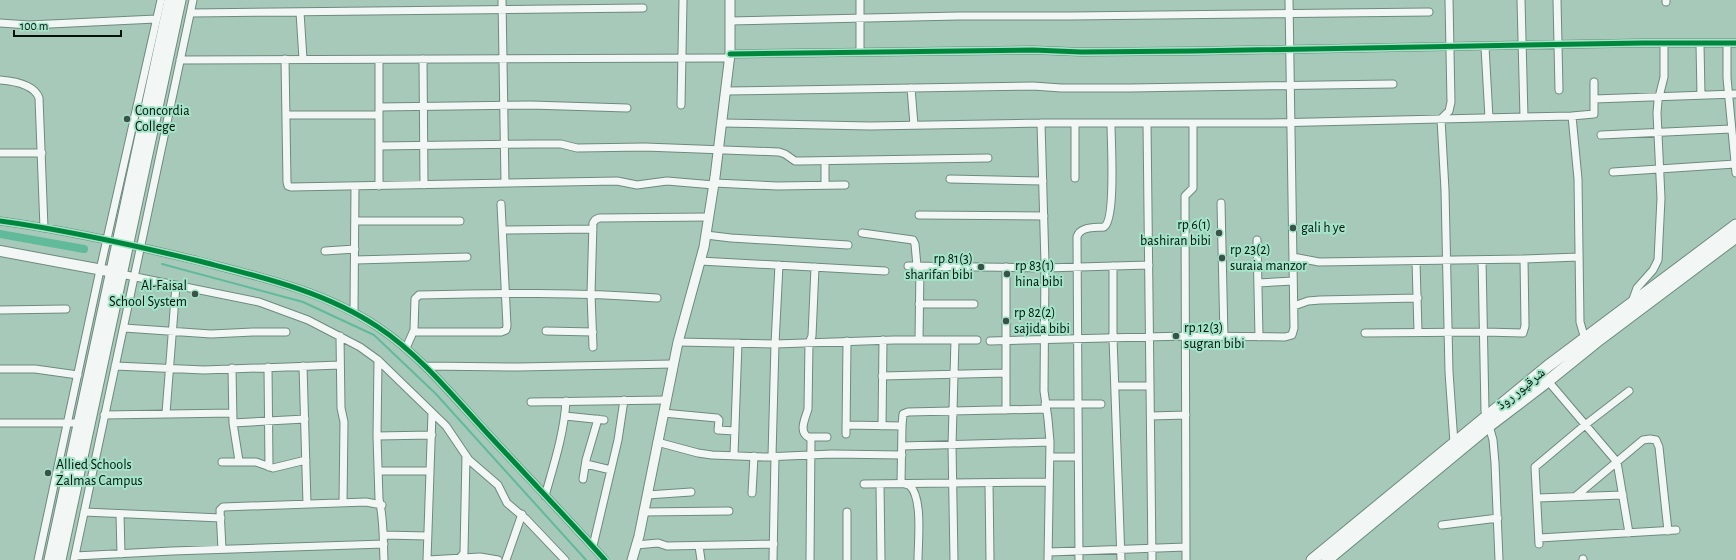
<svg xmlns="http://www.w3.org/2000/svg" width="1736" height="560" viewBox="0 0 1736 560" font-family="'Alegreya Sans','Noto Naskh Arabic',sans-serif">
<rect width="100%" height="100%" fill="#a6c9ba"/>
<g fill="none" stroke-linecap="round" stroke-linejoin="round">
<!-- stream -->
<path stroke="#61bb9a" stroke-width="2" d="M162 264 303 302 374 335 436 394 586 560"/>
<!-- canal -->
<path stroke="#61bb9a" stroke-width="8" d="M0 234 84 249"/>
<!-- minor casing -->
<g stroke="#6e8a7e" stroke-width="9">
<path id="minor" d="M502 0 505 183
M860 0V52
M1449 0 1451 102 1449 111 1441 119 1445 190 1449 372 1454 443
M1521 0 1524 117
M1557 0 1559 90
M1666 2V0
M300 12 303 59
M191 13 643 8
M730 21 959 16H1071L1429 12
M0 23 29 25 156 19
M1727 43V78L1736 173
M1700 44 1701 95
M1485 47 1489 118
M730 54 1033 50 1081 52 1193 51 1643 43H1736
M285 59 287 182 288 186 291 187 617 181 637 185 667 181 714 185
M423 59 424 185
M180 60C364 59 547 57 730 58
M379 60V186
M0 80C13 81 34 84 39 98L44 228
M911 88 914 125
M726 91 1033 86 1061 88H1130L1393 84
M1594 99 1736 94
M681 105 683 0
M379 107 531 105 627 108
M286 115H379
M1572 116 1578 179 1580 322 1585 339
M722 123 870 126 1041 123H1268L1572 116 1594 114V82
M1041 123 1045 264 1044 391 1048 419 1050 442 1048 560
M1147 123 1152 560
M1075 124V178
M1601 135 1731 129
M379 146 536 144H561L577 148 645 147 779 152 785 154 795 161H800L988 158
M0 153H42
M1613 172 1735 164
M950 179 1043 181
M715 183 777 186 845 185
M825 185V161
M1221 203 1224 337
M919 215 1044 216
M0 221C67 230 133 245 199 261 261 277 324 291 378 327 420 355 453 396 487 433 526 475 566 517 605 560
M355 221H460
M503 230 593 229
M862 233 913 240 915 244 917 266
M706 235 731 238 848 245
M1257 240 1259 337
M325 251 355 249
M1293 257 1319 262 1524 259 1579 257
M355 260 467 257
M1482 260 1485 411 1493 440 1495 463 1499 560
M700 261 885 271
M1416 261 1418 332
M908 266 1045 268 1149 265
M1113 266V338L1121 560
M815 267 812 336 809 343 808 409C806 417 798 431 808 437H827
M121 274 259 302 308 320 360 347 378 360 446 426 469 460 498 485 507 503 526 519 565 560
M1258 283 1293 281
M1632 302 1637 288 1653 270 1658 260 1661 198 1657 113 1658 101 1664 77V44
M919 304H974
M1294 306 1308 301 1320 300 1418 298
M0 310 66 309
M354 312 355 186
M124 328 211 334 253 332H286
M546 331 593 332
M413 332H501L506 330 507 326 501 204
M1365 333 1484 332 1523 333 1525 326 1524 259
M340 336 341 408 344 422 343 503
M919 340 920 266
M990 341 1186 336 1285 337 1292 335 1294 328 1289 0
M678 342 775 344 894 340H977
M593 347 591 294 593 223 595 220 599 218 709 217
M406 348 414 330 415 299 419 295C499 293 577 292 657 298
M378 360 377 436 379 499C384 519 383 539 384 560
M115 366 204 370 340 365
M303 366 307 504
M426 366 519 367 673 364
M268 367 269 467
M232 368 233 423 239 461
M0 369H35L78 375
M882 376 1006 373
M1548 381 1617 462 1629 533
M1116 386H1150
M531 402 665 400
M1045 404H1101
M1006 410V267
M166 413 176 285
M663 413 717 418 719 420 718 430 735 431
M104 415 233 413
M565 416 604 420
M1151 416 1186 415
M0 423H80
M233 423 305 419
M846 425 902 426
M882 426 883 340
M846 434 847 341
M377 436 432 435
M657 442 698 453 712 455 765 457 832 454 902 455
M902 446 1050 442
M734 455 738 343
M772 456 775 344 779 265
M1050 457H1078
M222 462H256L273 468 306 460
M586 464 611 470
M378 471H430
M583 479 586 460 598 419
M989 483 990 560
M864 484 1049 482
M880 484 881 560
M752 493 754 456
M647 495 691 492
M545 496C554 464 564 434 566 401
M1576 496 1643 440 1650 439 1656 440 1659 447 1668 531
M1537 498 1623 495
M84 512 221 518
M643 512 729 511
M120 514 121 554
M1442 525 1498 518
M384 535 427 536
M1539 538 1676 530
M1539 544 1535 467 1585 425 1629 391
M636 545 658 543 667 546 774 544
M593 546 618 440 624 400
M699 546 701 560
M222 549 220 510 223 507 366 502 382 505
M1049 552 1186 547
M75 556 172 551 384 544
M38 560 100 270 161 0
M74 560 193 0
M427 560 432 413
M428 560 480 557 498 560
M458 560 464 553 466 456
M506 560 522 514
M773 560 775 456
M810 560 811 437
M847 560V512
M918 560C918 543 923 498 910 486 908 484 904 484 901 483L902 426 903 414 908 412 1046 409
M954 560 952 445 955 340
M1079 560 1077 237C1080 226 1095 228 1104 227 1116 220 1111 141 1111 124
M1186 560 1185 196 1193 188V123
M1583 560V559"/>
</g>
<!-- tertiary casing -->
<g stroke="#6e8a7e" stroke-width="11">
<path id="tertiary" d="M632 560 639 536 678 342 704 247 715 177 730 54V0"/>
</g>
<!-- secondary casing -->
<g stroke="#6e8a7e" stroke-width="12">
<path id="secondary" d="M0 251 119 273"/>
</g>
<!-- primary casing -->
<g stroke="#6e8a7e" stroke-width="13">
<path id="primary" d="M1312 560 1548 366 1736 225
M1327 560 1489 426 1548 381 1600 339 1736 237"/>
</g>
<!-- trunk casing -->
<g stroke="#6e8a7e" stroke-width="13">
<path id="trunk" d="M50 560 170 0
M60 560 180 0"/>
</g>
<!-- minor -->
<use href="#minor" stroke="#f2f7f5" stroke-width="7"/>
<!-- tertiary -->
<use href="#tertiary" stroke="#f2f7f5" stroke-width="9"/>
<!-- secondary -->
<use href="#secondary" stroke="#f2f7f5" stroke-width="10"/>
<!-- primary -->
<use href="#primary" stroke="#f2f7f5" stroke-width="11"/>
<!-- trunk -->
<use href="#trunk" stroke="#f2f7f5" stroke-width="11"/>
<!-- cycleway casing -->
<g stroke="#a4e4c8" stroke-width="8">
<path id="cycleway" d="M730 54 1033 50 1081 52 1193 51 1643 43H1736
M0 221C67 230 133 245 199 261 261 277 324 291 378 327 420 355 453 396 487 433 526 475 566 517 605 560"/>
</g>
<!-- cycleway -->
<use href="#cycleway" stroke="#00873e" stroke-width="5"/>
</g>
<!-- markers -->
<g fill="#3a5248" stroke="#a4e4c8" stroke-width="1.5">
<circle cx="127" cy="119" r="4"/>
<circle cx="1293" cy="228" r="4"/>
<circle cx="1219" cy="233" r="4"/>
<circle cx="1222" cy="258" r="4"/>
<circle cx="981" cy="267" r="4"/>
<circle cx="1007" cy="274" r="4"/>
<circle cx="195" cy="294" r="4"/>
<circle cx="1006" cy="321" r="4"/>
<circle cx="1176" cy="336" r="4"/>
<circle cx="48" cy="473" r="4"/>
</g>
<g text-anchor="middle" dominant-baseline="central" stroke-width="4" stroke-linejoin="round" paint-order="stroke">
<!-- poi labels -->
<g font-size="14" fill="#00120a" stroke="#a4e4c8" text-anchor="start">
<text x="135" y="111">Concordia<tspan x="135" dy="16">College</tspan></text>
<text x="1211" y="225" text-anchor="end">rp 6(1)<tspan x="1211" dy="16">bashiran bibi</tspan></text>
<text x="1301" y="228">gali h ye</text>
<text x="1230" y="250">rp 23(2)<tspan x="1230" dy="16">suraia manzor</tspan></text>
<text x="973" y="259" text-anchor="end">rp 81(3)<tspan x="973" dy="16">sharifan bibi</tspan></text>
<text x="1015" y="266">rp 83(1)<tspan x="1015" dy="16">hina bibi</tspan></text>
<text x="187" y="286" text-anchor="end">Al-Faisal<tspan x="187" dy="16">School System</tspan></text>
<text x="1014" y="313">rp 82(2)<tspan x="1014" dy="16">sajida bibi</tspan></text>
<text x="1184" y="328">rp 12(3)<tspan x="1184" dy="16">sugran bibi</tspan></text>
<text x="56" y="465">Allied Schools<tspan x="56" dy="16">Zalmas Campus</tspan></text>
</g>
<!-- street labels -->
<g font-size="14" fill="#00120a" stroke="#a4e4c8">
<text transform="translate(1521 389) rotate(-39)">شرقپور روڈ</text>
</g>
</g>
<!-- scale -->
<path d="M14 30v6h107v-6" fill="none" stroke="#00120a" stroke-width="2"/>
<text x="20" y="30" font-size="12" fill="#00120a" stroke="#a4e4c8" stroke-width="3" paint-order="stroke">100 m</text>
</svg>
